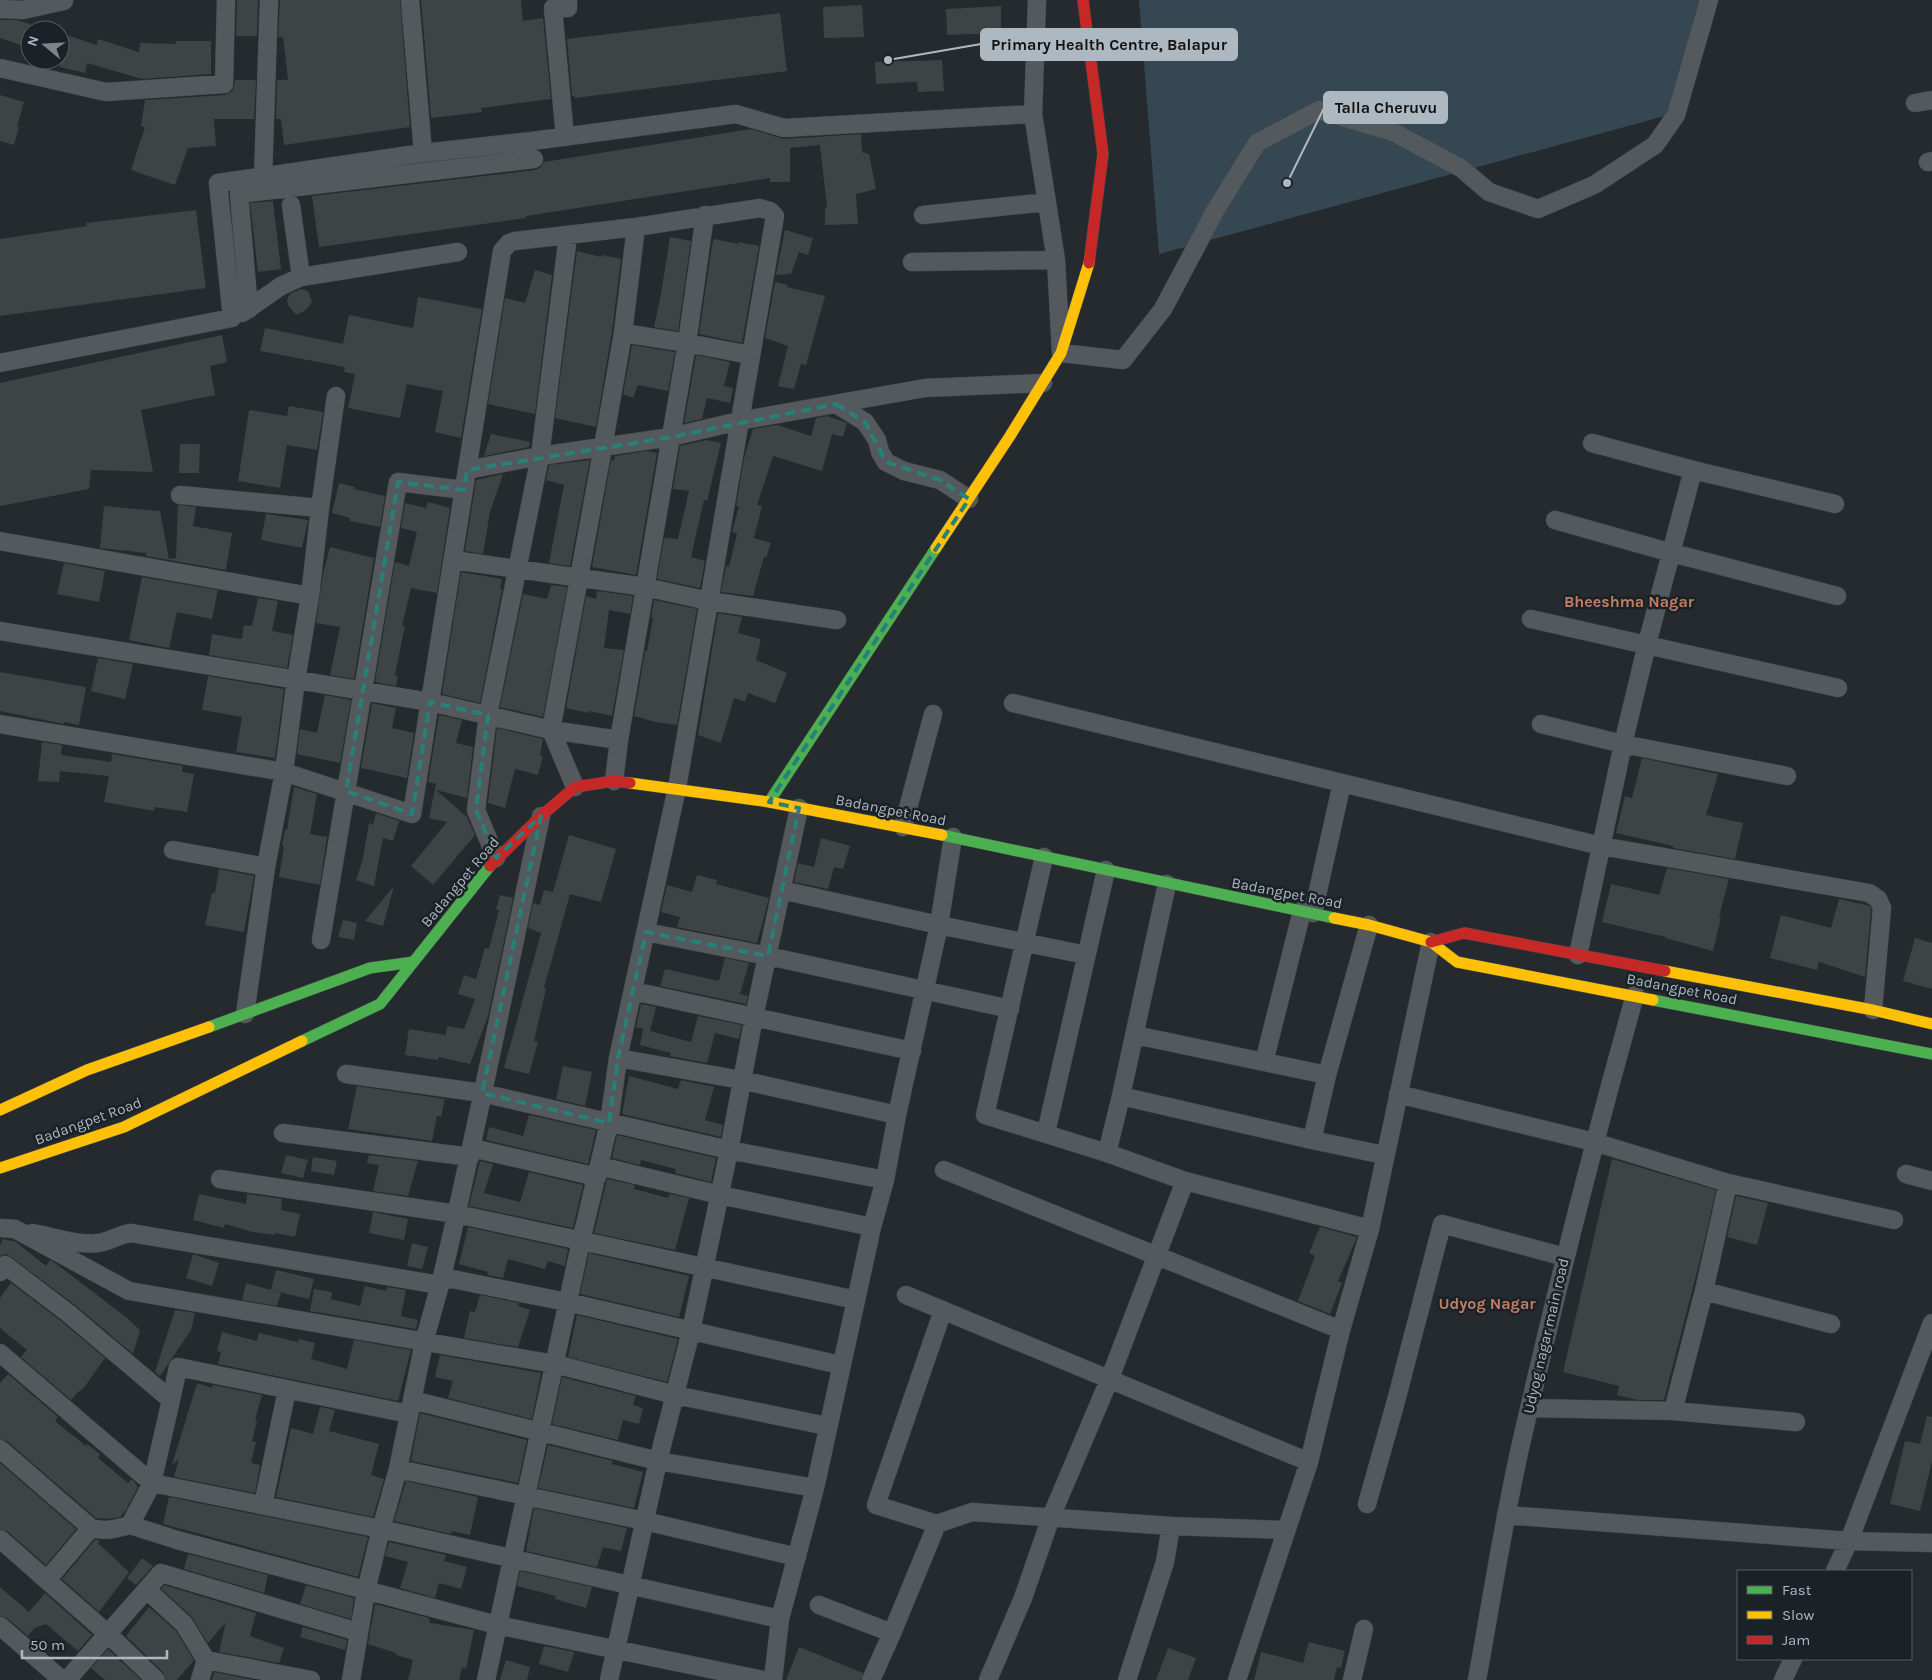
<svg xmlns="http://www.w3.org/2000/svg" width="1932" height="1680" viewBox="0 0 1932 1680" font-family="Karla,sans-serif">
<rect width="100%" height="100%" fill="#252a2e"/>
<!-- water -->
<path fill="#344753" d="M1139 0H1711L1683 111 1159 254Z"/>
<!-- building -->
<path fill="#3e4346" d="M237 0H258L257 36H236Z
M280 0H400L410 127 284 145 281 119H276L277 80H288L283 37H278Z
M421 0H521L523 21 543 18 551 99 481 108 482 112 431 118Z
M862 5 864 37 824 38 823 7Z
M1001 6V33L947 35 946 9Z
M780 13 787 71 575 98 574 96H572L567 39Z
M0 20H17L30 24V48L0 38Z
M60 33 97 45 98 39 139 52 140 43 176 44V41H211V74L142 79 87 63 85 73 60 67Z
M942 60 944 91 918 92 917 82 876 84 875 62Z
M235 80H256L254 119H214L216 146 188 148 175 185 131 170 145 127 141 126 145 100 225 95 233 90Z
M0 95 24 102 17 127H19L14 145 0 141Z
M751 129 784 139 861 134 862 152 869 154 876 189 856 194 858 224 825 225V209L827 208 820 145 790 148V182H770V178L526 216V218L319 247 312 196 535 170 541 167 544 162Z
M273 201 281 269 258 272 250 203Z
M196 210 206 288 0 316V239L87 226 86 223Z
M785 230 813 238 808 255 799 252 791 274 776 275Z
M670 237 691 241 678 331 654 327 661 294Z
M714 239 738 244 739 242 759 246 742 343 699 334 712 245Z
M577 251 602 257V255L621 259 612 331 596 427 555 418Z
M535 270 552 275 535 414 488 404 505 298 525 303Z
M775 282 787 285V287L825 296 806 365 801 364 794 389 778 386 788 346 765 338Z
M301 289 308 291 312 302 306 310 296 315 288 305 287 300 290 294Z
M418 297 482 309 461 438 435 432 443 391 407 384 400 418 348 408 355 374 344 372 345 367 260 351 265 328 343 344 349 315 413 328Z
M222 335 227 362 210 366 215 395 141 410 153 472 91 470 89 489 0 506V383Z
M632 345 675 352 668 391 638 385 633 398 623 394Z
M696 355 730 362 724 386 733 388 730 403 707 398 702 419 684 423Z
M289 406 323 412 317 450 287 445 280 488 238 481 249 410 287 416Z
M827 416 847 423 843 437 832 434 822 471 773 456 757 505 762 506 754 538 771 543 766 558 764 557 753 596 721 592 726 566 729 567 737 534 732 532 739 506H736L744 458 753 429 777 425 811 436 816 418Z
M491 434 530 442 529 447 484 456Z
M706 440 721 443 707 501 704 500 691 557 705 561 700 588 657 579 664 538 678 539 689 491 673 489 680 446Z
M180 444H200L199 473H179Z
M646 451 657 453 636 575 592 567 611 460 614 461 615 456Z
M590 460 570 566 549 563 564 485 546 480 549 465Z
M503 474 490 512 483 554 465 551 476 480Z
M339 483 355 487 354 489 385 496 380 527 350 521V518L332 513Z
M428 502 450 508 437 593 411 588 402 626H405L395 675 398 676 396 686 375 682 395 562 409 566 417 532 401 528 405 503 426 508Z
M178 505 196 507 193 526 232 533 226 570 146 556V553L100 548 104 506 160 511 169 559 176 558Z
M266 514 308 520 302 548 261 540Z
M330 547 374 558 354 679 330 675 340 627 316 623 323 574Z
M64 563 105 571 99 602 57 594Z
M461 572 502 579 500 589H502L480 703 442 694Z
M142 577 218 590 212 619 177 612 169 648 129 640Z
M551 585 567 587 543 717 500 707 523 594 547 599Z
M597 591 633 596 630 614 609 610 604 648 624 650 612 716 589 711 588 713 566 708 586 596 596 599Z
M258 598 278 601 272 631 293 635 287 668 209 655 212 634 242 639 244 625 252 626Z
M654 600 697 609 677 725 655 722 634 716 645 651H647L653 618H651Z
M718 613 742 617 738 633 761 639 756 660 787 673 775 703 748 693 745 702 734 698 721 743 698 735Z
M98 658 133 664 125 699 91 691Z
M0 672 86 687 79 725 64 722V724L0 711Z
M208 676 284 689 275 758 236 752 242 717 202 710Z
M325 695 351 700 340 763 297 754 300 729 317 733Z
M372 703 396 708 392 728 414 733 407 778 361 768Z
M439 715 462 720 456 743 473 747 467 798 436 790 467 817 475 835 433 885 411 866 447 822 429 818 436 784 428 782Z
M497 728 543 739 540 755 543 756 538 775 515 769 505 808 488 803Z
M42 742 62 745 61 755 111 762 112 754 183 766 182 772 194 774 187 812 155 807 154 811 104 802 109 776 60 771 59 782 38 781Z
M1642 758 1718 774 1706 815 1743 823 1735 859 1673 848V846L1616 833 1625 796 1632 798Z
M294 787 317 794 310 834 327 837 320 885 279 877 284 847 282 846 285 830H287Z
M376 813 399 821 393 841 383 838 374 886 356 880 362 862 369 823 373 825Z
M569 835 616 849 601 902 570 894 544 988 546 989 534 1041 538 1042 529 1074 504 1068 541 933 528 928 533 903 540 905 544 890 553 892Z
M821 838 850 846 843 869 834 867 828 889 794 882 798 863 814 867Z
M1667 868 1729 879 1719 917H1721L1713 951 1665 938 1666 937 1602 922 1611 884 1659 895Z
M219 869 254 876 244 932 205 925 212 893H215Z
M697 875 717 880 716 884 769 898 757 943 677 927 680 917 661 912 667 885 692 892Z
M394 886 383 926 365 921Z
M500 895 513 898 488 1016 470 1064 439 1057 438 1060 405 1055 409 1029 446 1035 447 1026 464 1029 475 999 458 994 464 975 476 979 485 948 489 949 499 910H496Z
M1839 899 1870 906 1871 910 1865 977 1819 962 1817 970 1770 958 1781 915 1831 928Z
M343 920 357 923 354 940 338 937Z
M1915 938 1932 943V989L1903 981Z
M725 958 749 963 740 994 748 996 746 1004 660 986 665 969 719 981Z
M641 1004 656 1007 650 1031 691 1042 698 1016 742 1025 739 1039 715 1033 707 1063 670 1056 671 1053 640 1045 643 1029 636 1027Z
M563 1066 592 1072 585 1106 556 1099Z
M629 1076 678 1089 681 1080 714 1087 705 1120 723 1125 721 1137 622 1114Z
M357 1086 445 1099 441 1117 437 1116 432 1141 348 1129Z
M529 1115 596 1130 588 1164 486 1140 489 1127 523 1136Z
M617 1135 716 1158 711 1182 675 1173 676 1169 641 1160 640 1165 612 1158Z
M286 1155 308 1160 303 1178 281 1173Z
M369 1155 418 1161 408 1196 373 1191 379 1165 367 1163Z
M313 1157 337 1161 334 1175 311 1171Z
M1612 1159 1716 1190 1702 1252 1664 1400H1638L1617 1395 1619 1386 1563 1372Z
M480 1161 493 1164 484 1193 520 1202 529 1172 583 1185 573 1228 469 1206Z
M607 1179 635 1185 634 1189 668 1198 670 1194 689 1198 675 1250 594 1233Z
M199 1194 246 1204 247 1194 282 1199 281 1210 300 1214 295 1237 275 1233V1235L253 1232 225 1224 224 1228 193 1220Z
M1736 1196 1768 1203 1757 1245 1727 1237Z
M373 1212 408 1219 404 1240 369 1233Z
M468 1227 568 1249 565 1266 548 1261 545 1269 508 1259 503 1278 487 1275 488 1272 459 1264Z
M1320 1227 1357 1237 1338 1281 1342 1283 1330 1314 1298 1301 1315 1256 1309 1253Z
M3 1239 16 1242 46 1266 50 1260 55 1263 126 1317 140 1330 133 1354 75 1305 11 1257 6 1254 0 1256V1245Z
M412 1243 428 1247 422 1269 407 1266Z
M589 1253 689 1276 679 1317 580 1294Z
M193 1254 219 1263 212 1286 186 1278Z
M276 1270 314 1279 309 1299 271 1290Z
M11 1283 61 1321 105 1358 83 1389 78 1392 71 1400 21 1357 27 1350 0 1328V1298Z
M246 1283 281 1293 277 1306 242 1300Z
M365 1286 386 1291 387 1287 406 1290 401 1316 418 1320 416 1329 310 1311 314 1289 332 1292 331 1299 360 1306Z
M480 1295 519 1303 518 1306 530 1310 518 1347 464 1338 470 1311 475 1312Z
M175 1310 195 1313 191 1330 160 1376 155 1372Z
M577 1315 678 1339 667 1382 568 1357Z
M222 1332 257 1341 259 1333 298 1342 299 1339 315 1343 311 1359 347 1369 354 1340 411 1350 398 1401 218 1364 221 1352 217 1351Z
M440 1355 541 1373 532 1419 448 1398 453 1381 435 1377Z
M8 1374 58 1417 55 1421 86 1446 87 1444 100 1454 98 1458 128 1483 132 1479 138 1487 126 1510 120 1517 106 1519 96 1518 7 1441 0 1439V1383Z
M562 1377 636 1396 633 1405 643 1408 639 1424 623 1420 618 1440 552 1424Z
M197 1383 212 1388 213 1385 262 1395 255 1420 257 1421 252 1441 256 1442 251 1463 260 1465 255 1493 174 1477 179 1459 172 1465Z
M320 1407 335 1410 329 1431 379 1444 371 1475 384 1479 373 1517 276 1497 291 1428 313 1434Z
M420 1413 527 1440 518 1483 411 1461Z
M1927 1416 1932 1417V1461L1920 1511 1890 1504 1905 1441 1920 1444Z
M548 1445 613 1461 612 1464 643 1472 634 1508 538 1488Z
M0 1463 76 1529 46 1565 7 1531 0 1529Z
M406 1481 478 1497 470 1535 452 1531 451 1534 394 1521Z
M169 1497 368 1537 358 1577 163 1524Z
M534 1508 627 1528 621 1551 603 1547 597 1567 526 1551Z
M95 1540H100L98 1543 129 1572 99 1612 62 1579Z
M389 1542 446 1555 444 1561 467 1567 461 1589 439 1583 435 1598 400 1588 408 1562 385 1556Z
M188 1554 268 1575 264 1593 184 1569Z
M142 1558 153 1566 136 1585 127 1578Z
M520 1571 592 1587 586 1608 555 1599 556 1596 517 1586Z
M164 1585 256 1613 250 1636 284 1648 279 1663 219 1652 226 1622 208 1643 191 1616 161 1589Z
M306 1585 354 1598 351 1619 300 1604Z
M0 1587 29 1612 45 1593 92 1635 78 1651 46 1624 34 1628 28 1636 7 1618 0 1616Z
M375 1604 429 1618 430 1623 474 1630 466 1669 462 1667 459 1680H408L413 1660 396 1655V1653L368 1644Z
M149 1607 176 1631 194 1660 177 1680H166L163 1672 126 1636Z
M303 1627 347 1640 345 1650 300 1637Z
M1309 1642 1345 1651 1341 1668 1337 1667 1334 1680H1254L1261 1652 1303 1663Z
M544 1646 574 1652 568 1672 539 1664Z
M799 1647 863 1673 861 1680H786Z
M1168 1648 1196 1658 1188 1680H1156Z
M108 1649 110 1651 141 1680H105L91 1668Z
M506 1660 530 1667 527 1680H500Z
M214 1672 254 1680H212Z"/>
<g fill="none" stroke-linecap="round" stroke-linejoin="round">
<!-- street casing -->
<g stroke="#424649" stroke-width="19">
<path id="street" d="M410 0 423 153
M0 9 23 10 64 1
M0 68 106 92 224 84 226 0
M1915 103 1932 100
M1033 114 1037 0
M565 137 553 8H568V0
M1928 162 1932 161
M263 177 269 0
M291 205 301 277
M923 215 1047 202
M912 262 1056 260
M249 309 239 194 534 159
M242 313 281 286 301 277 458 252
M623 333 687 343 750 355
M0 363 232 318 218 183 423 153 532 141 736 114 784 128 1033 114 1056 260 1061 353 1123 360 1163 309 1215 211 1257 143 1319 110 1393 132 1461 168 1489 192 1538 209 1594 185 1655 145 1676 115 1709 0
M836 404 865 422 877 440 880 452 886 462 904 471 940 480 969 499
M467 470 540 456 671 437 739 421 925 388 1043 383
M1693 470 1835 504
M180 495 320 508
M1555 520 1672 553 1837 596
M0 541 310 596
M453 560 645 587 709 601 837 620
M1531 619 1838 688
M0 631 430 702 551 730 619 740
M1013 703 1601 846 1869 893 1878 899 1882 908 1873 1010
M0 724 284 772 412 814 502 251 509 243 515 241 636 227 760 208 770 211 775 216 677 788 618 1058 609 1123 581 1241 486 1680
M1541 724 1623 744 1787 776
M614 781 619 740 687 343 705 215
M575 787 551 730 603 447 623 333 636 227
M903 827 933 714
M173 850 266 867
M1044 857 985 1115 1107 1153
M496 858 476 810 488 715 540 456 568 236
M781 890 939 925 1086 955
M1302 911 1264 1062 1327 1075
M1313 913 1342 783
M646 932 768 956 1010 1009
M321 940 398 482 464 490
M1578 955 1623 744 1647 644 1693 470 1592 443
M633 991 912 1051
M245 1014 266 867 284 772 296 680 310 596 320 508 336 396
M1135 1035 1264 1062
M618 1058 741 1080 897 1115
M346 1074 482 1093 729 1150 885 1180
M1398 1094 1594 1142 1728 1183 1894 1220
M1121 1096 1312 1140 1384 1155
M283 1133 470 1157
M1046 1133 1106 870
M1312 1140 1327 1075 1369 925
M472 1148 597 1177
M599 1166 720 1195 872 1227
M944 1170 1341 1330
M1906 1174 1932 1181
M220 1179 457 1214 856 1300
M1185 1181 1370 1229
M0 1228 15 1229 129 1291 555 1364 675 1395 827 1426
M32 1233C51 1236 79 1246 98 1243 109 1242 120 1234 131 1233L440 1285 442 1277 567 1302 840 1365
M0 1272 5 1265 68 1313 171 1400 178 1367 409 1414
M442 1277C478 1124 508 970 541 816
M1704 1291 1831 1324
M906 1295 1309 1462 1237 1680
M943 1310 876 1505 937 1524 972 1512 1171 1526 1165 1562 1127 1680
M0 1353 152 1483 381 1529 780 1619
M412 1400 658 1461 815 1488
M1530 1408 1673 1411 1704 1291 1728 1183
M1673 1411 1796 1422
M0 1449 91 1528 47 1580
M1309 1462 1341 1330 1370 1229 1431 942
M398 1469 645 1521 797 1557
M1367 1504 1396 1401 1442 1224 1565 1257
M263 1505 287 1390
M1506 1515 1849 1541 1932 1543
M130 1525 177 1540 497 1625 763 1680
M1171 1526 1286 1530
M91 1528C108 1532 114 1529 130 1525L152 1483 171 1400
M0 1539 108 1634 156 1680
M1835 1571 1849 1541 1932 1323
M147 1590 184 1624 206 1660 200 1680
M819 1605 892 1633 871 1680
M0 1626 62 1680
M892 1633 937 1524
M206 1660 311 1680
M67 1680 161 1573 358 1632
M351 1680 366 1591 381 1529 398 1469 424 1342 440 1285
M609 1680 658 1461 691 1331 729 1150 754 1017 799 808
M773 1680 780 1619 815 1488 872 1227 885 1180 897 1115 939 925 953 837
M988 1680 1023 1598 1051 1517 1110 1378 1185 1181 1107 1153 1121 1096 1167 884
M1352 1680 1364 1629
M1477 1680C1492 1598 1504 1516 1523 1435 1557 1287 1594 1141 1635 995
M1783 1680 1793 1659"/>
</g>
<!-- fast casing -->
<g stroke="#424649" stroke-width="12">
<path id="fast" d="M769 802 936 548
M942 835 1334 918
M1653 1000 1932 1054
M209 1027 370 968 413 962
M302 1041 380 1004 490 866"/>
</g>
<!-- slow casing -->
<g stroke="#424649" stroke-width="12">
<path id="slow" d="M936 548 1010 436 1061 353 1089 263
M630 783 769 802 942 835
M1334 918 1369 925 1431 942 1457 962 1653 1000
M1665 971 1873 1010 1932 1024
M0 1110 87 1070 209 1027
M0 1168 124 1127 302 1041"/>
</g>
<!-- jam casing -->
<g stroke="#424649" stroke-width="12">
<path id="jam" d="M1083 0 1103 154 1089 263
M490 866 541 816 575 787 614 781 630 783
M1431 942 1464 933 1665 971"/>
</g>
<!-- street -->
<use href="#street" stroke="#54595d" stroke-width="18"/>
<!-- fast -->
<use href="#fast" stroke="#4caf50" stroke-width="11"/>
<!-- slow -->
<use href="#slow" stroke="#ffc107" stroke-width="11"/>
<!-- jam -->
<use href="#jam" stroke="#c62828" stroke-width="11"/>
</g>
<!-- marked area -->
<path fill="none" stroke="#27807a" stroke-width="4" stroke-dasharray="10 6" stroke-linejoin="round" d="M836 404 865 422 886 462 940 480 969 499 769 802 799 808 768 956 646 932 618 1058 609 1123 482 1093 541 816 496 858 476 810 488 715 430 702 412 814 346 791 398 482 464 490 467 470 671 437Z"/>
<g text-anchor="middle" dominant-baseline="central" stroke-width="5" stroke-linejoin="round" paint-order="stroke">
<!-- street labels -->
<g font-size="15" fill="#aeb8c0" stroke="#1a2227">
<text transform="translate(891 810) rotate(11)">Badangpet Road</text>
<text transform="translate(460 882) rotate(-50)">Badangpet Road</text>
<text transform="translate(1287 893) rotate(11)">Badangpet Road</text>
<text transform="translate(1682 989) rotate(11)">Badangpet Road</text>
<text transform="translate(88 1121) rotate(-20)">Badangpet Road</text>
<text transform="translate(1546 1336) rotate(-77)">Udyog nagar main road</text>
</g>
<!-- neighbourhood labels -->
<g font-size="16" font-weight="bold" fill="#c47e65" stroke="#1a2227">
<text x="1629" y="601">Bheeshma Nagar</text>
<text x="1487" y="1303">Udyog Nagar</text>
</g>
</g>
<!-- callouts -->
<path fill="none" stroke="#aeb8c0" stroke-width="2" d="M888 60L981 44M1287 183L1324 108"/>
<g fill="#aeb8c0" stroke="#1a2227" stroke-width="2">
<circle cx="888" cy="60" r="5"/>
<circle cx="1287" cy="183" r="5"/>
</g>
<g fill="#aeb8c0" stroke="#aeb8c0" stroke-width="2">
<rect x="981" y="29" width="256" height="31" rx="5"/>
<rect x="1324" y="92" width="123" height="31" rx="5"/>
</g>
<g font-size="16" text-anchor="middle" font-weight="bold" fill="#111">
<text x="1109" y="50">Primary Health Centre, Balapur</text>
<text x="1386" y="113">Talla Cheruvu</text>
</g>
<!-- legend -->
<rect x="1737" y="1570" width="175" height="90" fill="#1a2227" stroke="#555e64"/>
<rect x="1747" y="1586" width="25" height="8" fill="#4caf50" stroke="#555e64"/>
<text x="1782" y="1595" font-size="15" fill="#aeb8c0">Fast</text>
<rect x="1747" y="1611" width="25" height="8" fill="#ffc107" stroke="#555e64"/>
<text x="1782" y="1620" font-size="15" fill="#aeb8c0">Slow</text>
<rect x="1747" y="1636" width="25" height="8" fill="#c62828" stroke="#555e64"/>
<text x="1782" y="1645" font-size="15" fill="#aeb8c0">Jam</text>
<!-- north arrow -->
<g transform="translate(45 45) rotate(288)"><circle r="24" fill="#1a2227" stroke="#555e64"/>
<path d="M0-4L9 19L0 12L-9 19Z" fill="#7e868d"/>
<text y="-8" font-size="14" font-weight="bold" text-anchor="middle" fill="#aeb8c0">N</text>
</g>
<!-- scale -->
<path d="M22 1650v8h145v-8" fill="none" stroke="#aeb8c0" stroke-width="2.5"/>
<text x="30" y="1650" font-size="15" fill="#aeb8c0" stroke="#1a2227" stroke-width="4" paint-order="stroke">50 m</text>
</svg>
